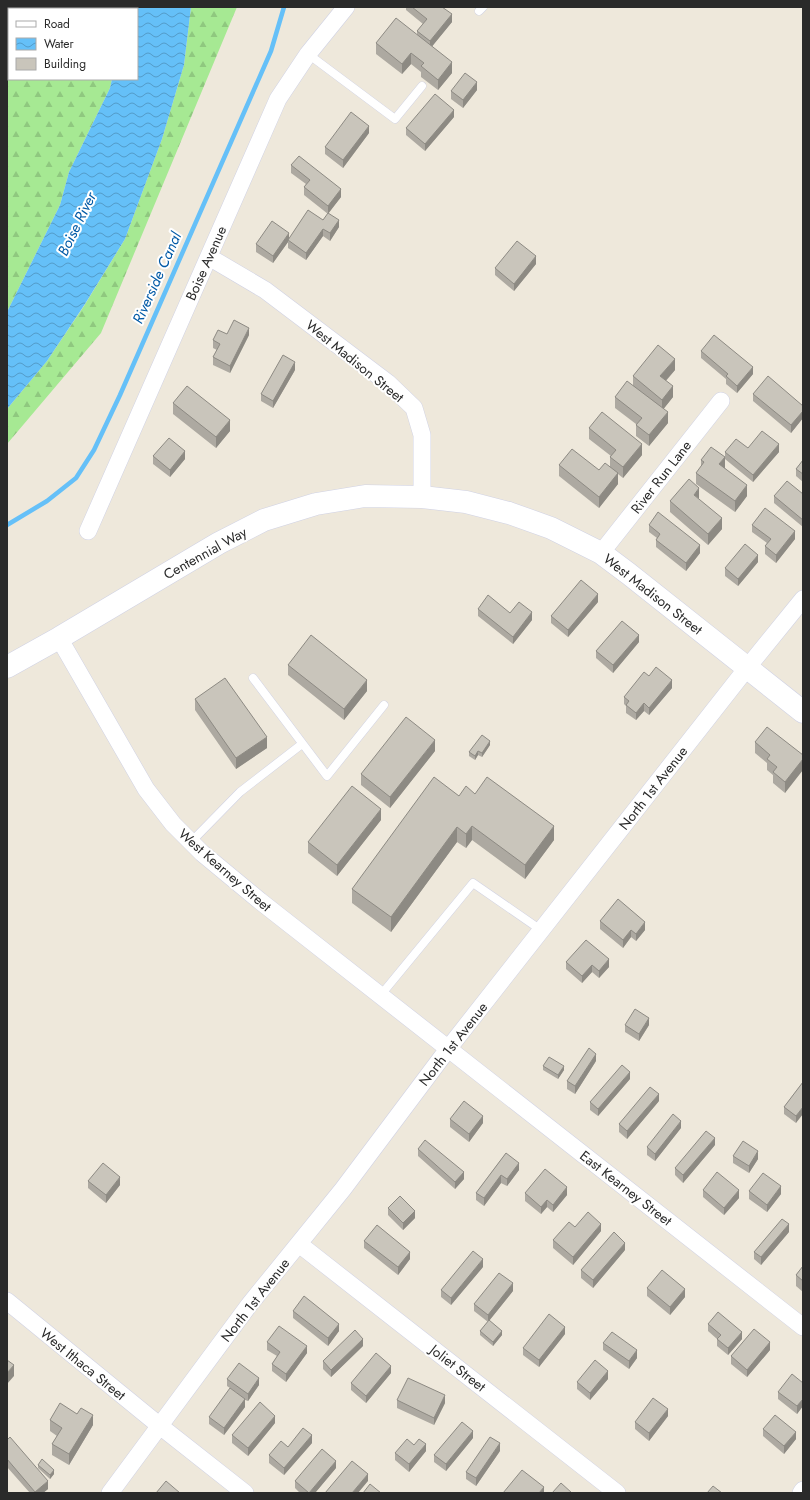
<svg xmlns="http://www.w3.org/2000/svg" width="810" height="1500" viewBox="0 0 810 1500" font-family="Jost,sans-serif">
<defs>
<pattern id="forest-firs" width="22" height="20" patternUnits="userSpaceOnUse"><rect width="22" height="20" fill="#a6e993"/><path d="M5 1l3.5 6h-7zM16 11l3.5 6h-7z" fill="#8fc87f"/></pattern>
<pattern id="water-waves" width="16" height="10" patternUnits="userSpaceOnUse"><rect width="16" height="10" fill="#65c0f8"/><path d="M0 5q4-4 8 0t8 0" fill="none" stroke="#539cc9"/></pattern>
</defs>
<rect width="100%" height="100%" fill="#eee8db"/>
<!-- forest -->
<path fill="url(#forest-firs)" d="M7 7H119V9H9V79H112L110 88 69 172 60 205 7 312Z
M191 7H237L101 333 7 444V409L47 361 84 306 125 239 162 139 184 65Z"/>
<!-- water -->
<path fill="url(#water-waves)" d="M119 7H191L184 65 162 139 125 239 85 304 47 361 7 409V312L60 205 69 172 110 88 112 79H137V9H119Z"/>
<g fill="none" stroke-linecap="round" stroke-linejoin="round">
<!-- stream -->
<path stroke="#65c0f8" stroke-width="4.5" d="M7 525 47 501 76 478 94 450 120 395 271 51 284 7"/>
<!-- lane casing -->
<g stroke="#d0d2e4" stroke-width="9">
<path id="lane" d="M479 11 483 7
M308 54 395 119 422 86
M253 678 327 776 384 705
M191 842 240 792 302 744
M380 996 473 883 541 930"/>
</g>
<!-- street casing -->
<g stroke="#d0d2e4" stroke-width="18">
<path id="street" d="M209 257 265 290 388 383 414 408 422 435V497
M88 531 278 99 308 54 346 7
M601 553 721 401
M59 638 146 789 173 824 202 853 260 901 803 1327
M299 1244 617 1493
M7 1301 160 1426 245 1493
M110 1493 249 1305 343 1189 448 1049 747 668 803 599
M801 1493 803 1490"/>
</g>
<!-- secondary casing -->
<g stroke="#d0d2e4" stroke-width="23">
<path id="secondary" d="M7 667 59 638 219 543 264 520 316 504 365 496 422 497 466 502 509 513 551 528 601 553 629 574 803 712"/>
</g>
<!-- lane -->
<use href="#lane" stroke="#fff" stroke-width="8"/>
<!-- street -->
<use href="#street" stroke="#fff" stroke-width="17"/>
<!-- secondary -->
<use href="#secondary" stroke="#fff" stroke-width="22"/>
</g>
<!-- wall -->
<path fill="#ada9a1" d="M406 7H442L452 22 432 46 452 73 438 90 421 77V72L411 64 402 74 376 54V43L417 35V31L423 24 406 10Z
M477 90 463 108 451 99V91Z
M454 117 425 151 406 135V128Z
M369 133 343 168 325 154V147Z
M291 165 341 197 328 213 339 227 330 241 323 236 306 260 288 248V242L273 263 256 252V244L289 238 323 220 328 214 304 195V187L306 184 291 173Z
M536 264 514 291 495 275V268Z
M227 334 249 335 230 373 213 365V357L217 350 213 348V340Z
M701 351 753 374 737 393 726 384V379L701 358Z
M295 370 273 408 261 401V394Z
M675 370 666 381 673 397 663 409 668 423 649 446 636 436V424L615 408V397L633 385V376Z
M753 394 803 406V418L791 433 753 401Z
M173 403 230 431 216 448 173 414Z
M589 428 642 455 623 478 618 474V484L599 508 559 476V465L599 470 610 468V457L611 456 589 439Z
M748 448 779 452 753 482 725 459V452Z
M153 456 185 459 170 477 153 464Z
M701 460 725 468 747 496 735 512 696 484V473L701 467Z
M803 460V482L796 476V469Z
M803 494V527L774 503V496Z
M699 499 722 529 708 545 670 512V501Z
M649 525 700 553 686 571 656 547V540L657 538 649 532Z
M752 525 795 539 776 563 765 554V546L767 543 752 532Z
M758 562 738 586 725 576V568Z
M598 602 568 637 551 623V616Z
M478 609 510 613 532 620 513 644 478 616Z
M639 642 613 673 596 658V651Z
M288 665 367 691 344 720 288 675Z
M649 676 672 688 649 715 644 711 636 720 626 713V706L624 704V697Z
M195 699 267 748 236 769 195 710Z
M755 742 803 755 785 793 773 783V775L767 770V763L755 753Z
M490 745 482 757 478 755 475 760 469 756V752Z
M435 751 390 808 361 785V774Z
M475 794 554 840 525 879 472 840 466 848 457 842 391 932 352 903V889L459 796Z
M381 820 337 876 308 853V842Z
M600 921 645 930 636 941 631 937 623 948 600 929Z
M566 962 609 967 599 978 592 972 582 983 566 969Z
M625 1025H649L639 1041 625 1032Z
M596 1061 575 1094 567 1089V1081Z
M543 1066 564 1070 558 1079 543 1070Z
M630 1079 598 1116 590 1110V1102Z
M803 1082 796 1123 784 1114V1107Z
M659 1101 627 1139 619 1132V1124Z
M450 1119 483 1123 469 1142 450 1127Z
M681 1128 655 1161 647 1155V1147Z
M715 1145 683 1183 675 1175V1168Z
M418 1149 464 1179 455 1189 418 1156Z
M506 1153 519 1170 507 1186 501 1183 484 1206 476 1200V1193Z
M733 1156 758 1159 749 1173 733 1163Z
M88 1181 120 1185 106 1203 88 1188Z
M703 1190 739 1198 724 1215 703 1197Z
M749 1191 781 1194 767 1212 749 1199Z
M525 1193 567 1195 553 1212 547 1207 541 1214 525 1201Z
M388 1208 415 1218 403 1230 388 1215Z
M575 1227 601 1231 573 1265 553 1248V1240Z
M789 1232 761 1265 754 1259V1252Z
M364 1241 410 1259 398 1275 364 1248Z
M625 1250 593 1288 581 1278V1270Z
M803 1266V1292L796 1286V1275Z
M483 1267 451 1305 441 1297V1290Z
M647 1288 685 1297 670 1315 647 1296Z
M513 1291 489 1321 502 1335 493 1346 480 1335V1331L488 1322 474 1311V1304Z
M293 1311 339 1331 328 1346 293 1318Z
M708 1324 742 1339 728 1355 717 1346V1339L708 1331Z
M565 1334 539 1367 523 1355V1348Z
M267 1342 307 1353 286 1382 272 1371V1364L277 1356 267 1350Z
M603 1343 637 1358 629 1369 603 1350Z
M363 1346 331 1377 323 1369V1361Z
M770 1350 747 1377 731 1364V1356Z
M391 1373 366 1403 351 1390V1383Z
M227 1379 259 1385 248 1401 245 1400V1407L224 1435 209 1424V1417L237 1393 227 1386Z
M608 1379 590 1400 577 1389V1382Z
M803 1383V1406L797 1414 778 1399V1392Z
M397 1400 445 1403 434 1425 397 1408Z
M668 1416 649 1441 635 1429V1422Z
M50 1420 93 1425 69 1465 52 1455V1444L57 1436 50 1431Z
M275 1423 248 1456 232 1443V1435Z
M763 1429 796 1439 784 1454 763 1436Z
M473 1438 446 1471 434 1462V1455Z
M7 1440 48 1489 43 1493H30L7 1467Z
M312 1443 284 1475 269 1463V1455L288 1447Z
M426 1451 409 1472 395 1460V1453Z
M500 1451 476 1486 466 1479V1472Z
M38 1465 54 1474 50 1479 38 1468Z
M336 1468 315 1493H300L295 1488V1481Z"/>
<!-- shaded-wall -->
<path fill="#8d8a83" d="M452 14V22L430 49V41Z
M411 53V64L402 74V64Z
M452 62V73L438 90V80Z
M477 82V90L463 108V100Z
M454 110V117L425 151V144Z
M369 126V133L343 168V160Z
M341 189V197L328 214V206Z
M339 220V227L330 241V233Z
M323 229V236L306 260V253Z
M289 233V240H288V242L273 263V256Z
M536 256V264L514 291V284Z
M249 328V335L230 373V366Z
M675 359V370L660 387V376Z
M295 362V370L273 408V401Z
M753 367V374L737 393V386Z
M673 386V397L662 411V400Z
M803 411V418L791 433V425Z
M668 412V423L649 446V435Z
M230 420V431L216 448V437Z
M642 444V455L623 478V467Z
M779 444V452L753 482V475Z
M185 451V459L170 477V470Z
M725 457V468L719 475V464Z
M618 473V484L599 508V497Z
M747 485V496L735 512V501Z
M699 488V499L694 495Z
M722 518V529L708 545V534Z
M795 531V539L776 563V555Z
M700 545V553L686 571V563Z
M758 555V562L738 586V579Z
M598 594V602L568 637V630Z
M532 612V620L513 644V637Z
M639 635V642L613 673V665Z
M367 680V691L344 720V709Z
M672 680V688L649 715V708Z
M644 703V711L636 720V713Z
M267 737V748L236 769V758Z
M435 740V751L390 808V797Z
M490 741V745L482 757V753Z
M478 751V755L475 760V756Z
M803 759V770L785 793V782Z
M381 809V820L337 876V865Z
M472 826V840L466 848V834Z
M554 826V840L525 879V865Z
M457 827V842L391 932V917Z
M645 922V930L636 941V934Z
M631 930V937L623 948V940Z
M609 959V967L599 978V971Z
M592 965V972L582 983V976Z
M649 1018V1025L639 1041V1034Z
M596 1054V1061L575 1094V1086Z
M564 1066V1070L558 1079V1075Z
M630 1072V1079L598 1116V1109Z
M659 1094V1101L627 1139V1131Z
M803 1107V1114L796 1123V1116Z
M483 1116V1123L469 1142V1134Z
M681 1121V1128L655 1161V1154Z
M715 1138V1145L683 1183V1175Z
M758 1151V1159L749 1173V1166Z
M519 1163V1170L507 1186V1179Z
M464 1172V1179L455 1189V1182Z
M501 1175V1183L484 1206V1198Z
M120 1177V1185L106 1203V1195Z
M781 1186V1194L767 1212V1205Z
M567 1187V1195L553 1212V1205Z
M739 1190V1198L724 1215V1208Z
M547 1200V1207L541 1214V1207Z
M415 1211V1218L403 1230V1223Z
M601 1224V1231L573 1265V1257Z
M789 1224V1232L761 1265V1257Z
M625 1243V1250L593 1288V1280Z
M410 1252V1259L398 1275V1267Z
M483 1259V1267L451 1305V1298Z
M513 1283V1291L488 1322V1315Z
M685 1289V1297L670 1315V1307Z
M339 1324V1331L328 1346V1338Z
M565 1327V1334L539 1367V1360Z
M502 1331V1335L493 1346V1342Z
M742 1332V1339L728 1355V1348Z
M363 1339V1346L331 1377V1370Z
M770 1342V1350L747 1377V1370Z
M307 1346V1353L286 1382V1374Z
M637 1350V1358L629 1369V1361Z
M14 1365V1376L7 1384V1373Z
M391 1366V1373L366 1403V1396Z
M608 1371V1379L590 1400V1393Z
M259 1378V1385L248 1401V1394Z
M445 1395V1403L434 1425V1418Z
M803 1398V1406L797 1414V1406Z
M245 1399V1407L224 1435V1428Z
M668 1409V1416L649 1441V1433Z
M93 1415V1425L69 1465V1454Z
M275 1416V1423L248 1456V1448Z
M473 1431V1438L446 1471V1464Z
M796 1432V1439L784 1454V1446Z
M312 1435V1443L284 1475V1468Z
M500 1443V1451L476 1486V1478Z
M426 1444V1451L409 1472V1464Z
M336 1461V1468L315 1493H309Z
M54 1470V1474L50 1479V1475Z
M368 1474V1481L358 1493H352Z
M48 1481V1489L43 1493H35V1492Z
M544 1487V1493H539Z"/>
<!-- building -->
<path fill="#c9c5bb" stroke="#8d8a83" d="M412 7H442L452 14 430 41 417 31 427 19Z
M396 18 452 62 438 80 421 66 424 63 411 53 402 64 376 43Z
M465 73 477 82 463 100 451 91Z
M435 94 454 110 425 144 406 128Z
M351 112 369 126 343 160 325 147Z
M299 156 341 189 328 206 304 187 310 180 291 165Z
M308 210 323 220 328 213 339 220 330 233 323 229 306 253 288 240Z
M272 221 289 233 273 256 256 244Z
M517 241 536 256 514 284 495 268Z
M234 320 249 328 230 366 213 357 220 344 213 340 218 330 227 334Z
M714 335 753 367 737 386 726 376 728 374 701 351Z
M658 345 675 359 660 376 673 386 662 400 633 376Z
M283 355 295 362 273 401 261 394Z
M768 376 803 406V411L791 425 753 394Z
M627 381 668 412 649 435 636 425 642 418 615 397Z
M187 386 230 420 216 437 173 403Z
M602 412 642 444 623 467 610 457 616 450 589 428Z
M762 431 779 444 753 475 725 452 736 439 748 448Z
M169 438 185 451 170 470 153 456Z
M711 447 725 457 719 464 747 485 735 501 696 473 704 462 701 460Z
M572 449 599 470 605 463 618 473 599 497 559 465Z
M803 460V474L796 469Z
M689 479 699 488 694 495 722 518 708 534 670 501Z
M787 481 803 494V520L774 496Z
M765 508 795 531 776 555 765 546 771 539 752 525Z
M658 512 700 545 686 563 656 540 660 534 649 525Z
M745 544 758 555 738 579 725 568Z
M581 580 598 594 568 630 551 616Z
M488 595 510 613 519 602 532 612 513 637 478 609Z
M622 621 639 635 613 665 596 651Z
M311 635 367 680 344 709 288 665Z
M656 667 672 680 649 708 644 703 636 713 626 705 629 701 624 697 644 672 649 676Z
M225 678 267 737 236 758 195 699Z
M406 717 435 740 390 797 361 774Z
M767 727 803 755V759L785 782 773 772 777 767 767 759 770 755 755 742Z
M482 735 490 741 482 753 478 751 475 756 469 752Z
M434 777 459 796 466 786 475 794 487 777 554 826 525 865 472 826 466 834 457 827 391 917 352 889Z
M352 786 381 809 337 865 308 842Z
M618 899 645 922 636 934 631 930 623 940 600 921Z
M586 940 609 959 599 971 592 965 582 976 566 962Z
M635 1009 649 1018 639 1034 625 1025Z
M589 1048 596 1054 575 1086 567 1081Z
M549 1057 564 1066 558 1075 543 1066Z
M622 1065 630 1072 598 1109 590 1102Z
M803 1082V1107L796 1116 784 1107Z
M650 1087 659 1094 627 1131 619 1124Z
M464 1101 483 1116 469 1134 450 1119Z
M673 1114 681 1121 655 1154 647 1147Z
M706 1131 715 1138 683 1175 675 1168Z
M425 1140 464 1172 455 1182 418 1149Z
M743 1141 758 1151 749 1166 733 1156Z
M506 1153 519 1163 507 1179 501 1175 484 1198 476 1193Z
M103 1163 120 1177 106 1195 88 1181Z
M545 1169 567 1187 553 1205 547 1200 541 1207 525 1193Z
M717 1172 739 1190 724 1208 703 1190Z
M763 1173 781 1186 767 1205 749 1191Z
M400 1196 415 1211 403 1223 388 1208Z
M588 1212 601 1224 573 1257 553 1240 569 1222 575 1227Z
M782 1219 789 1224 761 1257 754 1252Z
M377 1225 410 1252 398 1267 364 1241Z
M614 1232 625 1243 593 1280 581 1270Z
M473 1251 483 1259 451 1298 441 1290Z
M803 1266V1281L796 1275Z
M662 1270 685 1289 670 1307 647 1288Z
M499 1273 513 1283 488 1315 474 1304Z
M304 1296 339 1324 328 1338 293 1311Z
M718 1312 742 1332 728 1348 717 1339 721 1335 708 1324Z
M549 1314 565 1327 539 1360 523 1348Z
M489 1320 502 1331 493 1342 480 1331Z
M279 1326 307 1346 286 1374 272 1364 280 1352 267 1342Z
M754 1329 770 1342 747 1370 731 1356Z
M355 1330 363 1339 331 1370 323 1361Z
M612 1332 637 1350 629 1361 603 1343Z
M376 1353 391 1366 366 1396 351 1383Z
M7 1360 14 1365 7 1373Z
M595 1360 608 1371 590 1393 577 1382Z
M239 1363 259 1378 248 1394 227 1379Z
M792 1374 803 1383V1399L797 1406 778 1392Z
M408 1378 445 1395 434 1418 397 1400Z
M230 1388 245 1399 224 1428 209 1417Z
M653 1398 668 1409 649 1433 635 1422Z
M260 1402 275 1416 248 1448 232 1435Z
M60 1403 77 1414 81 1408 93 1415 69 1454 52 1444 62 1428 50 1420Z
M775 1415 796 1432 784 1446 763 1429Z
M462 1422 473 1431 446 1464 434 1455Z
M303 1428 312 1435 284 1468 269 1455 281 1441 288 1447Z
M10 1437 48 1481 35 1492 7 1459V1440Z
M490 1437 500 1443 476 1478 466 1472Z
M407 1439 414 1445 419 1439 426 1444 409 1464 395 1453Z
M322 1449 336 1461 309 1493 295 1481Z
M42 1459 54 1470 50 1475 38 1465Z
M352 1461 368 1474 352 1493H325Z
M522 1470 544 1487 539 1493H503Z
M166 1481 180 1493H156Z
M561 1483 572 1493H552Z
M370 1484 381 1493H363Z
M713 1486 722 1493H707Z"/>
<g text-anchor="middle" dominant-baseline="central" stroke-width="4" stroke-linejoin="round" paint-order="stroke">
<!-- street labels -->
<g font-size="14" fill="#2a2a2a" stroke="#fff">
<text transform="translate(206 263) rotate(-66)">Boise Avenue</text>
<text transform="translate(355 361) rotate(39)">West Madison Street</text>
<text transform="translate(661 477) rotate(-52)">River Run Lane</text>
<text transform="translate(205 553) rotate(-29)">Centennial Way</text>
<text transform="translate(653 594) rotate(38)">West Madison Street</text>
<text transform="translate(653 788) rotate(-52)">North 1st Avenue</text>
<text transform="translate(225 870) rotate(41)">West Kearney Street</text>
<text transform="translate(453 1044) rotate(-52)">North 1st Avenue</text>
<text transform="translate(626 1188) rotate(38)">East Kearney Street</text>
<text transform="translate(255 1300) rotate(-52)">North 1st Avenue</text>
<text transform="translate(83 1364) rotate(39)">West Ithaca Street</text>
<text transform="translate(458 1368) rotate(38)">Joliet Street</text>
</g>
<!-- water labels -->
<g font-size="15" font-style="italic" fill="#025aa6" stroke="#fff">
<text transform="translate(77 224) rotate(-64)">Boise River</text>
<text transform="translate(157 278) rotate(-66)">Riverside Canal</text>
</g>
</g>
<!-- border -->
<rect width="810" height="1500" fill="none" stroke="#2a2a2a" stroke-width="16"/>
<!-- legend -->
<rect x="8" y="8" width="130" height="72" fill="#ffffff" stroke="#aaaaaa"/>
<rect x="16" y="21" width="20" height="6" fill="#ffffff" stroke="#aaaaaa"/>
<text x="44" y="28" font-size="12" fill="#2a2a2a">Road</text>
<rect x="16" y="38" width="20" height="12" fill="url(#water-waves)" stroke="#aaaaaa"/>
<text x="44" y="48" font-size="12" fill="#2a2a2a">Water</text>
<rect x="16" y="58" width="20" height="12" fill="#c9c5bb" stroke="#aaaaaa"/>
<text x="44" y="68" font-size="12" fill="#2a2a2a">Building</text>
</svg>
